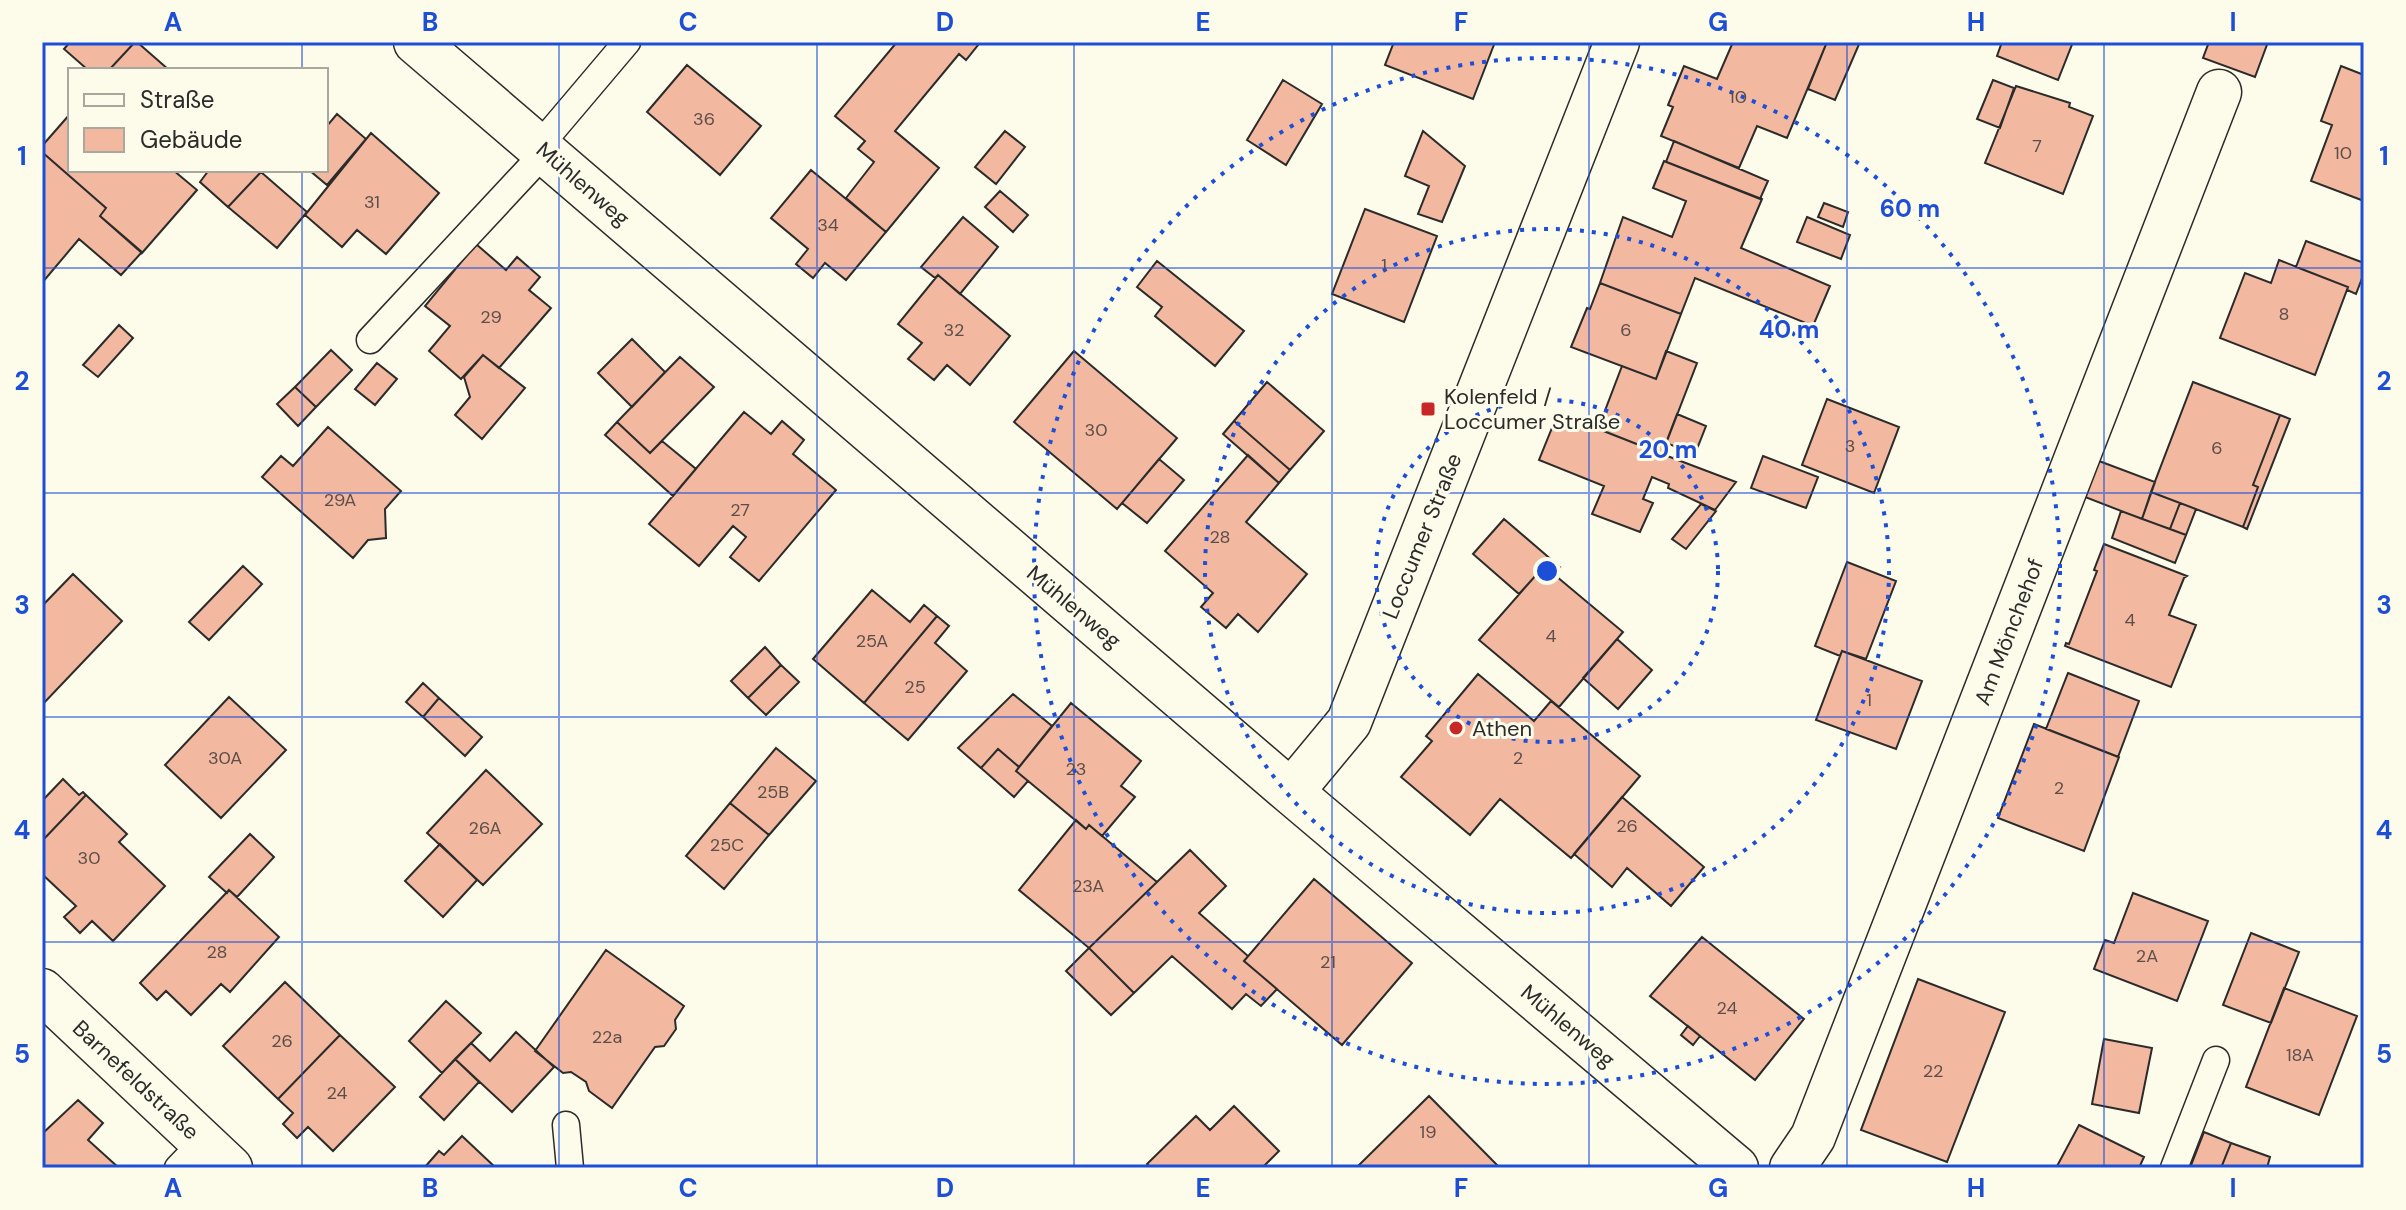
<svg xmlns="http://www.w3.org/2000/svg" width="2406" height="1210" viewBox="0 0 2406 1210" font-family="'DM Sans',sans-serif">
<rect width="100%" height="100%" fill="#fdfbea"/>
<!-- building -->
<path fill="#f2b8a0" stroke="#2b2b2b" stroke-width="2" d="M70 42H135L109 70H88L64 49Z
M135 42H137L169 70H109Z
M897 42H975L978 45 966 60 959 54 895 131 939 168 886 232 846 198 874 162 858 149 865 141 835 116Z
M1394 42H1495L1473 99 1385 65Z
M1733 42H1827L1787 138 1757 126 1739 168 1661 136 1673 107 1668 105 1684 66 1717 79Z
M1827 42H1860L1835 100 1808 89Z
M2002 42H2073L2058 80 1997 56Z
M2209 42H2268L2255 77 2203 58Z
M687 65 761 126 720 175 647 112Z
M2341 66 2364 75V201L2311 181 2332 125 2321 121Z
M1283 80 1322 104 1286 165 1247 140Z
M1993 80 2014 88 2000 128 1977 119Z
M2016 86 2070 103 2069 107 2093 116 2063 194 1985 163Z
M70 114V170H173L197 190 142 253 100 216 106 208 42 152V146Z
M337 114 366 139 327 185 309 170H326V127Z
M1005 131 1025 147 996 184 975 167Z
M1423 131 1465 166 1442 222 1418 214 1429 186 1405 176Z
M371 133 439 193 386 254 357 230 342 247 305 215Z
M1674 141 1768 181 1760 199 1666 162Z
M42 152 106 208 100 216 142 252 121 275 79 239 42 283Z
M1664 161 1762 199 1741 248 1830 286 1813 326 1695 278 1681 314 1600 283 1623 217 1672 237 1686 201 1653 188Z
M209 170H258L261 172 228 207 200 182Z
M811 170 886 232 846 280 825 263 813 278 796 264 808 249 771 218Z
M261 172 307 212 277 248 228 207Z
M1000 191 1028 215 1013 232 985 207Z
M1824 203 1848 212 1843 227 1818 217Z
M1365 209 1437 236 1404 322 1332 294Z
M963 217 998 247 960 294 938 275 935 278 921 267Z
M1807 217 1850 235 1841 259 1797 242Z
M2306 241 2364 263V273L2356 294 2347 290 2348 287 2296 267Z
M476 244 506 270 517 257 540 277 529 290 551 308 499 368 483 355 461 379 429 351 450 326 425 306Z
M2279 260 2348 287 2315 375 2220 338 2245 273 2271 283Z
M1157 261 1244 331 1215 366 1155 316 1162 307 1137 287Z
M938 275 1010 336 970 385 947 365 934 380 908 359 922 343 898 324Z
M1600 283 1681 314 1656 379 1571 347 1587 308 1590 309Z
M119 325 133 338 98 377 83 365Z
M632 339 665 372 632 407 598 373Z
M331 350 352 370 316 407 295 387Z
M1074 351 1177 438 1117 509 1014 422Z
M1666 351 1697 363 1662 454 1598 429 1622 366 1656 379Z
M483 355 525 388 482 439 455 415 470 397 464 377Z
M680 357 714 387 650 453 617 422Z
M377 363 397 379 375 405 355 389Z
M1267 382 1324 431 1290 470 1234 421Z
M2193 382 2280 415 2253 485 2258 487 2243 527 2151 492Z
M295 387 316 407 298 426 277 404Z
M1827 399 1899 427 1874 493 1802 465Z
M744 412 771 434 782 421 804 440 793 454 836 490 759 581 730 557 746 537 733 526 699 566 649 524Z
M1558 413 1662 454 1736 482 1715 510 1668 488 1669 484 1652 477 1643 499 1653 503 1640 532 1592 514 1604 486 1539 460Z
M1677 414 1706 426 1695 454 1666 443Z
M2280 415 2290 419 2247 529 2243 527 2258 487 2253 485Z
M1234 421 1290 470 1279 483 1223 434Z
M617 422 650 453 662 441 696 469 673 496 605 435Z
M328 427 401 491 385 509 386 538 368 540 353 558 262 477 281 456 293 466Z
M1248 455 1279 483 1246 522 1307 574 1258 632 1238 614 1226 628 1201 607 1213 593 1165 551Z
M1763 456 1818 477 1806 508 1751 488Z
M1159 459 1184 480 1147 523 1122 503Z
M2099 461 2155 482 2142 519 2085 497Z
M2151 492 2180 503 2170 529 2142 519Z
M2180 503 2196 509 2186 535 2170 529Z
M1701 504 1716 511 1686 549 1672 539Z
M2121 511 2186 535 2175 563 2112 538Z
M1504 519 1560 567 1554 574 1544 566 1519 594 1473 554Z
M2104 544 2187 576 2184 578 2169 615 2196 625 2171 687 2065 646 2066 643 2069 644 2097 571 2094 570Z
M1847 562 1896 581 1866 659 1842 651 1840 656 1815 646Z
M243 566 262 584 209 640 189 622Z
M1544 566 1623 632 1559 707 1479 640Z
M73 574 122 621 42 705V606Z
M872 590 910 622 924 605 937 616 864 703 813 659Z
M937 616 949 626 935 643 967 671 908 740 864 703Z
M1617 639 1652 670 1618 709 1583 678Z
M765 647 781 665 748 698 731 681Z
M1842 651 1922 681 1896 749 1816 720Z
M781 665 799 682 766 715 748 698Z
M2068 673 2139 701 2118 757 2046 729Z
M1478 674 1534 721 1551 701 1640 776 1571 858 1500 799 1470 835 1401 777 1432 741 1426 736Z
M423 683 439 698 423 717 406 702Z
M1013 694 1052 726 1019 767 998 749 981 768 958 748Z
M229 697 286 750 221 818 165 765Z
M439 698 482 737 465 756 423 717Z
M1071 703 1141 761 1121 786 1135 797 1102 836 1089 825 1086 829 1016 771Z
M2034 724 2119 757 2084 851 1998 818Z
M776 748 816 781 769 835 730 803Z
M998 749 1019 767 1016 771 1028 781 1014 797 981 768Z
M486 770 542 824 483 885 427 833Z
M63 779 79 795 83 792 86 795 42 841V801Z
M86 795 127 834 119 842 165 886 113 941 92 921 80 933 64 917 76 906 42 874V841Z
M1622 797 1704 867 1671 906 1627 868 1612 887 1574 854Z
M730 803 769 835 724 889 686 856Z
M1076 820 1086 829 1089 825 1157 882 1089 948 1019 890Z
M250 834 274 857 237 897 229 890 227 893 209 877Z
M440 844 477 880 443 917 405 881Z
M1190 850 1226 886 1199 913 1248 956 1244 961 1277 989 1261 1006 1246 994 1232 1009 1172 956 1134 993 1089 948Z
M1314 879 1412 963 1342 1045 1244 961Z
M229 890 279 937 230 992 221 984 191 1015 166 991 157 1000 140 983Z
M2133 893 2208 921 2177 1001 2094 969 2105 940 2114 943Z
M2251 933 2299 952 2271 1023 2223 1005Z
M1702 937 1804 1019 1755 1080 1650 996Z
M1089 948 1134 993 1111 1015 1066 971Z
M606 950 684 1006 675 1020 676 1029 664 1046 655 1047 612 1108 589 1091 586 1082 571 1072 563 1073 535 1051Z
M1918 979 2005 1012 1947 1162 1861 1130Z
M285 982 340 1035 278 1099 223 1046Z
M2284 988 2357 1016 2319 1115 2246 1087Z
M446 1001 481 1033 442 1073 409 1041Z
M1688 1026 1700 1036 1693 1045 1681 1035Z
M516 1032 554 1067 512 1112 455 1059 471 1043 490 1061Z
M340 1035 395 1087 333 1151 308 1127 297 1138 283 1124 293 1113 278 1099Z
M2104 1039 2152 1048 2139 1113 2092 1104Z
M455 1059 479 1082 444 1120 420 1097Z
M1429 1096 1500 1168H1356Z
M78 1100 103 1123 88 1140 119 1168H42V1134Z
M1234 1106 1279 1151 1262 1168H1151L1147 1164 1196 1116 1210 1130Z
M2079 1125 2144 1157 2139 1168H2056Z
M2204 1132 2231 1143 2221 1168H2190Z
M462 1136 496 1168H424L439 1151 444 1155Z
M2231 1143 2270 1157 2267 1168H2221Z"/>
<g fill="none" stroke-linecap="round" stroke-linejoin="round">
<!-- lane casing -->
<g stroke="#2b2b2b" stroke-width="29">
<path id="lane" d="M539 146 627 42
M370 340 545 152
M566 1125 570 1168
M178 1168 203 1142
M2174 1168 2216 1060"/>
</g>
<!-- street casing -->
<g stroke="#2b2b2b" stroke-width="47">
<path id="street" d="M416 42 1291 792 1736 1168
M1291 792 1349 722 1617 42
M42 991 230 1168
M1792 1168 1813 1137 2219 92"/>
</g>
<!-- lane -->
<use href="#lane" stroke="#fdfbea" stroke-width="26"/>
<!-- street -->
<use href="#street" stroke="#fdfbea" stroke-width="44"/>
</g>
<!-- grid -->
<path fill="none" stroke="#1d4ed8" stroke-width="2" stroke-opacity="0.55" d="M302 42V70M559 42V1168M817 42V1168M1074 42V1168M1332 42V1168M1589 42V1168M1847 42V1168M2104 42V1168M302 170V1168M42 268H2364M42 493H2364M42 717H2364M42 942H2364"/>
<!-- distance rings -->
<g fill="none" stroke="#1d4ed8" stroke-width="4" stroke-dasharray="4 8">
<circle cx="1547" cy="571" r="171"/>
<circle cx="1547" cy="571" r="342"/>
<circle cx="1547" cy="571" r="513"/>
</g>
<!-- markers -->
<g fill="#c62828" stroke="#fdfbea" stroke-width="3">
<rect x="1420" y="401" width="16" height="16" rx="4"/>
<circle cx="1456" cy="728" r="8"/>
</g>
<g text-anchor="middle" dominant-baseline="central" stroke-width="6" stroke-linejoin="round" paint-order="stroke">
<!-- number labels -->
<g font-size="18" fill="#5d4e48">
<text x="1738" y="97">10</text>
<text x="704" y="119">36</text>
<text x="2037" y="146">7</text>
<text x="2343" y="153">10</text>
<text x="372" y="202">31</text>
<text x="828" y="225">34</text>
<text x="1384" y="265">1</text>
<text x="2284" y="314">8</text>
<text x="491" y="317">29</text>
<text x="954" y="330">32</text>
<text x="1626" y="330">6</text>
<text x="1096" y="430">30</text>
<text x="1850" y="446">3</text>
<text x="2217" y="448">6</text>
<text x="340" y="500">29A</text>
<text x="740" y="510">27</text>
<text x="1220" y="537">28</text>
<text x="2130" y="620">4</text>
<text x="1551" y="636">4</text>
<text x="872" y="641">25A</text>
<text x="915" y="687">25</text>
<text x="1869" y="700">1</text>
<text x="225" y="758">30A</text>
<text x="1518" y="758">2</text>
<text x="1076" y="769">23</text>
<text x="2059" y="788">2</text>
<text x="773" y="792">25B</text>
<text x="1627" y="826">26</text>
<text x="485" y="828">26A</text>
<text x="727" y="845">25C</text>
<text x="89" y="858">30</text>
<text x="1088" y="886">23A</text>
<text x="217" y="952">28</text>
<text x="2147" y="956">2A</text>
<text x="1328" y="962">21</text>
<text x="1727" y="1008">24</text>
<text x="607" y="1037">22a</text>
<text x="282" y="1041">26</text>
<text x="2300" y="1055">18A</text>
<text x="1933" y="1071">22</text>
<text x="337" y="1093">24</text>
<text x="1428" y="1132">19</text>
</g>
<!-- street labels -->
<g font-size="22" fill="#2b2b2b" stroke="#fdfbea">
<text transform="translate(583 184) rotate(41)">Mühlenweg</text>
<text transform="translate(1422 536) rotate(-68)">Loccumer Straße</text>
<text transform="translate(1074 607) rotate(40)">Mühlenweg</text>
<text transform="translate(2009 632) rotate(-69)">Am Mönchehof</text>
<text transform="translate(1568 1026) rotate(40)">Mühlenweg</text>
<text transform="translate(136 1080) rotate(43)">Barnefeldstraße</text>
</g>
<!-- poi labels -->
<g font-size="22" fill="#2b2b2b" stroke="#fdfbea" text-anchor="start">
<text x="1444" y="396">Kolenfeld /<tspan x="1444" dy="25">Loccumer Straße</tspan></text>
<text x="1472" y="728">Athen</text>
</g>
</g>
<circle cx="1547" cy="571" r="12" fill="#1d4ed8" stroke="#fdfbea" stroke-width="4"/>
<g font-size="24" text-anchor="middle" font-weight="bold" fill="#1d4ed8" stroke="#fdfbea" stroke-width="6" stroke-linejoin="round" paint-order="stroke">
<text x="1910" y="217">60 m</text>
<text x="1789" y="338">40 m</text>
<text x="1668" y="458">20 m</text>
</g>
<!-- border -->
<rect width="2406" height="1210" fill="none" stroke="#fdfbea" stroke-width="88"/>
<!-- legend -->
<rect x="68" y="68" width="260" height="104" fill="#fdfbea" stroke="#a9a89e" stroke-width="2"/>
<rect x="84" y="94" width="40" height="12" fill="#fdfbea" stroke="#a9a89e" stroke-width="2"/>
<text x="140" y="108" font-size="24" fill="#2b2b2b">Straße</text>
<rect x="84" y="128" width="40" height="24" fill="#f2b8a0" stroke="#a9a89e" stroke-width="2"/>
<text x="140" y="148" font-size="24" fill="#2b2b2b">Gebäude</text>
<rect x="44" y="44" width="2318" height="1122" fill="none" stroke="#1d4ed8" stroke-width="3"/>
<g font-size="26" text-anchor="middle" font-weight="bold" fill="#1d4ed8">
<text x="173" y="31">A</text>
<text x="430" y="31">B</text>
<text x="688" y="31">C</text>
<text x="945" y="31">D</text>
<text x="1203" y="31">E</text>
<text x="1461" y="31">F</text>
<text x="1718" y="31">G</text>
<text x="1976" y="31">H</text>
<text x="2233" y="31">I</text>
<text x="22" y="165">1</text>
<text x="2384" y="165">1</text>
<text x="22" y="390">2</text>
<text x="2384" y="390">2</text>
<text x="22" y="614">3</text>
<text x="2384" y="614">3</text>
<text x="22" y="839">4</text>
<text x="2384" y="839">4</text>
<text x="22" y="1063">5</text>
<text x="2384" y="1063">5</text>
<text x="173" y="1197">A</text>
<text x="430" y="1197">B</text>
<text x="688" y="1197">C</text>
<text x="945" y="1197">D</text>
<text x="1203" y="1197">E</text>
<text x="1461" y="1197">F</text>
<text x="1718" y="1197">G</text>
<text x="1976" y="1197">H</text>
<text x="2233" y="1197">I</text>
</g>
</svg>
